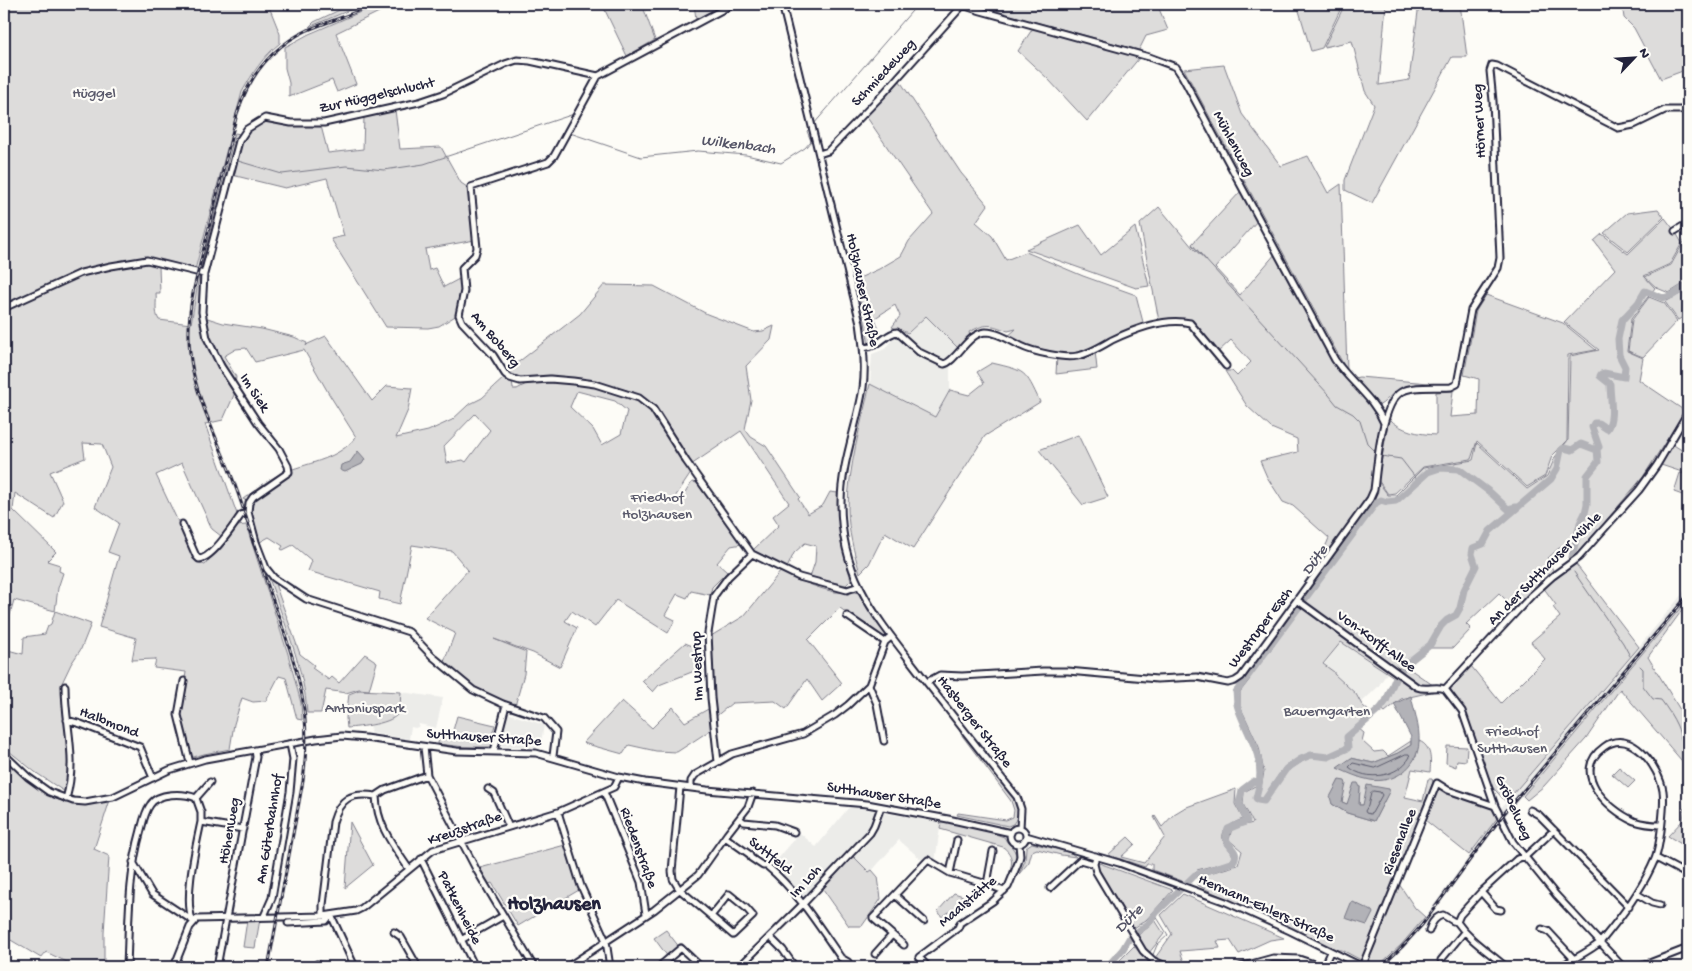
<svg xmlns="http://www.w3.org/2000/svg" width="1692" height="971" viewBox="0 0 1692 971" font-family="'Gochi Hand',sans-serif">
<rect width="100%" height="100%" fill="#fdfcf7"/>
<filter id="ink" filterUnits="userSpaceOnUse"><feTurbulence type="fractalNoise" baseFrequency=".02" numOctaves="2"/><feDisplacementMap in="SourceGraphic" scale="10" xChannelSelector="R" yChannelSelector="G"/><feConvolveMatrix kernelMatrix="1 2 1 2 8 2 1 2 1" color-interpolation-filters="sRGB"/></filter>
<g filter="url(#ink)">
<!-- built -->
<path fill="#ecece9" d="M926 316 960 351 950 365V390L935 417 870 384 872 354 885 349 893 338 902 340Z
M1688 587V599L1504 817 1500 809 1609 683Z
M1341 642 1387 673 1378 687 1362 702 1356 693 1324 665Z
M401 692 443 698 436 728 419 724 418 727 415 728 411 727 409 739 370 733 371 725 393 718 398 713Z
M507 713 544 725 540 748 502 746 500 742Z
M850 806 889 814 941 821 935 862 928 857 923 861 899 840 870 873 848 853 804 898 771 867 800 833 816 847Z
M1498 817 1500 822 1422 928 1404 948 1383 967H1377L1401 945 1425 917Z"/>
<!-- green -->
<path fill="#dddcdb" stroke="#807f8b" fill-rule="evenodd" d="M4 4H268L280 34V43C262 58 254 71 242 92L195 270 181 267 180 271 159 266 160 293H156C157 302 154 312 159 320L191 324 199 276C203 283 198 305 201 316L223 323 262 329 294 337 307 343 306 346 308 344 326 336 372 401 387 386 412 388 408 410 396 438 428 431 452 420 468 405 482 398 505 377 512 381 513 389H517L528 383 573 382V384L574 383 595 386 631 397 634 392C614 387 593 382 572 379 551 376 525 384 507 371L580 314 604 285 654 286 707 314 754 332 763 331 774 326 771 340 746 366 751 400 745 429 751 437 766 446 800 497 798 499 808 514 823 505 830 492 838 493 840 537 851 580 846 585 810 577 815 562 816 546 805 543 794 553 787 568 753 550 779 525 773 516 789 503 741 431 688 467 691 473 675 497 680 501 692 482 697 483 742 544 731 546 717 563 727 572 712 587 710 595 691 591 687 598 677 594 665 615 675 620 668 633 616 600 595 627 572 611 565 621 577 628 560 667 533 653 494 639 526 652 524 674 515 706 474 687 444 662 455 633 425 618 468 570 452 551 412 545 400 604 379 599 380 592 308 571 312 561 293 545 283 550 281 549 283 546 269 537 260 542 250 514 251 504 243 499C257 489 271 477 287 471 312 462 338 459 356 437L329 394 304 350 255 362 246 348 236 349 224 356 236 377 234 395 223 420 205 424 237 514 221 536 212 529 182 463 156 475 197 562 205 565 236 526 246 525 288 654 301 703 302 720 297 719 286 678 279 676 266 701 253 702 242 698 234 724 230 749 204 754 190 758 180 715 186 672 154 668 156 659 132 660 136 638 99 627 119 556 108 552 119 523 95 507 111 467 102 444 83 443 85 458 50 472 63 501 54 518 15 493 13 510 56 552 47 561 60 565 59 571 63 573 58 588 55 611 91 624 81 649 71 664 61 685 70 760 66 791 62 790 35 772 4 747V649L23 654 24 637 45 634 48 626 51 624 55 611 14 600 5 632 4 631ZM577 391 615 401 627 411 621 434 602 445 593 429 570 407ZM475 414 490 430 466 462 463 460 447 463 444 446Z
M352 4H364L309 27 314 22Z
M379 4H390L383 10 336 33 356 84 337 92 332 80 289 97V83L285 68V47L309 34Z
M602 4H642L655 40 627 56Z
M694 4H724L696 19Z
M969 4H1157L1168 30 1146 36 1139 50Z
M1297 4H1343L1322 48 1311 51Z
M1345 4H1386L1379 85 1409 80 1419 4H1460L1467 57H1452L1372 203 1345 190V180L1374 105 1365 91 1352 41 1324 47Z
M1622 4H1688V69L1661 79 1634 28 1624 18Z
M1033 28 1140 57 1087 121 1048 79 1018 51Z
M1224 65 1242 114 1281 166 1308 156 1328 193 1341 184 1347 371 1184 69Z
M900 81 961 173 988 205 976 222 992 236 1006 260 1026 252 1083 276 1136 295 1144 326 1077 355 1058 353 1025 345 1007 337 1016 329 1008 331C989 324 987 323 969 332L970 336 958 348 926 316 908 333 892 327 900 316 895 305 875 318 881 336 884 337 878 342 869 345 865 322 855 280 879 269 901 256 909 241 933 214 866 116Z
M395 110 400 149 441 147 461 183 467 187 475 240 425 249 429 270 435 268 444 287 459 279 461 291 457 315 439 326 428 328 386 327 331 239 344 236 327 178 285 188 232 175 240 143 248 132 259 123 268 121 283 125 321 126 328 153 363 149 364 116Z
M235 133 240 134 237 140 203 267 200 271Z
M1241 191 1258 220 1215 268 1240 295 1276 253 1335 360 1369 397 1384 424 1376 479 1388 495H1396L1423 468 1473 460 1477 443 1527 489 1547 476 1555 457 1568 440 1570 356 1599 350 1564 322 1615 269 1594 241 1602 234 1628 254 1665 218 1675 231 1682 243 1670 264 1644 276 1655 288 1631 319 1627 351 1643 358 1639 380 1685 411 1643 477 1605 522 1606 526 1575 563 1639 647 1506 802 1488 782 1466 715 1450 688 1471 666 1501 703 1545 659 1531 642 1560 617 1553 607 1556 605 1543 587 1575 563 1567 548H1559L1547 559 1553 570 1514 608 1499 593 1466 624 1471 629 1453 648H1429L1427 644 1422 652 1404 665 1440 690 1401 699 1385 712 1380 708 1394 677 1341 642 1323 664 1334 672V674L1356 694 1362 705 1373 715 1346 737 1347 748 1328 756 1311 754 1301 758 1300 757 1284 767 1269 789 1283 774 1311 756 1328 758 1348 749V737L1358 728 1364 733 1362 741 1374 752 1383 751 1388 756 1411 741V745L1398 753 1373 763 1351 758 1358 777 1416 757 1419 741C1432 746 1431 761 1430 772L1412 769 1405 797 1423 801 1428 779H1432L1433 782 1369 943 1361 960 1342 950H1335L1197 885 1199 876 1238 865 1242 851 1229 840 1232 828 1253 823 1243 804 1244 792 1255 786 1261 788 1264 772 1259 747 1240 706V692L1250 679 1242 673 1314 574 1329 538 1293 506 1283 502 1267 477 1260 461 1298 452 1297 439 1271 428 1247 406 1225 371H1232L1237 376 1251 362 1231 340 1218 352 1190 321H1159L1140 224 1159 207 1193 248 1207 261 1192 244ZM1339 780 1342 802 1347 804 1360 787 1359 805H1363L1389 789V791L1374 821 1347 813 1332 804 1335 789Z
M1658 209 1664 217 1628 252 1604 233 1627 213Z
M1080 225 1101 255 1135 227 1149 286 1136 288 1026 249Z
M1685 240 1688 241C1688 252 1686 272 1688 281L1669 293 1657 288 1645 277 1671 265Z
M1688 290V314L1678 320 1665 302Z
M1486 295 1563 323 1596 350 1568 355 1567 441 1552 456 1545 476 1527 487 1477 441 1471 459 1423 467 1395 493 1388 494 1378 480 1389 418C1400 431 1419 434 1436 435V392L1453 391 1450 417 1478 415 1479 379 1464 375 1476 311Z
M1649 297 1664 303 1677 321 1643 357 1628 351 1632 320Z
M1095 351 1097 369 1056 374 1057 356 1075 358Z
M992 363C1026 371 1025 370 1040 402L985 436 913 549 885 532 869 564 860 573C854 552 848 531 848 509 848 467 861 425 870 384L935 417 950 390 969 395 984 383 977 372Z
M1359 377 1429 383C1418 385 1403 387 1394 393 1388 397 1385 403 1378 406L1354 378Z
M1078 435 1108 497 1083 505 1039 450Z
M1672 444 1688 454V474L1661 465Z
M1680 473 1688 475V497L1674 492Z
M781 571C798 580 816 588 835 592 842 593 853 590 858 593 861 595 881 629 886 635L882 638 840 608 808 640 842 683 822 701 807 679 786 709 775 701 732 703 714 718 711 636 744 616Z
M269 578 274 581 300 654 314 665 312 668 329 680 332 677 339 683 365 654 377 662 369 690 359 689 346 693 326 690 321 713H307C305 670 283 620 269 578Z
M1688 599V602L1648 657 1688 723V768L1620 689 1586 739 1544 786 1527 800 1523 796Z
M685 643 705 651 707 666 659 685 653 692 642 681Z
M359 690 401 692C400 698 401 706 399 712 394 724 359 727 347 728L346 718 349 694Z
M622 701 652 728 673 707 685 722 710 708 712 729 677 752 656 751 629 745 623 754 583 743Z
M457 716 495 725 492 735 495 736 492 747H465L438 744 439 732 452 734Z
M958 726 1014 798C1018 808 1020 815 1013 824L1008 826 957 815 958 813 1006 820 1013 817 1014 810 1011 801 961 734Z
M1447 746 1467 747 1466 761 1457 760 1456 767 1446 763Z
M4 757C38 791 57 813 110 800L94 849 109 856 104 933V967H71L69 963 46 952 41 958 4 936Z
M1619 767 1635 781 1628 788 1612 774Z
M1688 782V848L1668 836 1683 820Z
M1439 787 1489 806 1496 812 1498 817 1469 855 1425 820Z
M1236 789 1235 804 1243 819C1232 823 1217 830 1225 844 1228 849 1232 851 1233 857L1230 861 1197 870 1185 882 1152 870V864H1147L1145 867 1108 855 1128 837 1135 844 1121 857 1144 863 1165 837 1154 817 1155 816 1162 827 1174 814 1184 808Z
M941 821 987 831 1004 837C1007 843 1011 845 1014 850 1020 860 1014 869 1010 878H1008C1012 865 1015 856 1003 847L940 829Z
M350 822 373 865 345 888Z
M1032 843 1071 853 1076 857 1061 855 1037 849 1032 851 1029 862 1019 874 1025 861 1026 847Z
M565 845 579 890 518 926 492 883 489 884 480 868Z
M853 856 869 872 872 870 878 877 881 899 862 926H849L823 889Z
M1099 863 1173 890 1146 920 1134 928 1097 866Z
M1399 884 1415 908 1425 917 1401 945 1377 967 1367 963Z
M954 893 966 897 963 902 942 917 938 911Z
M1183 894 1284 938 1270 940 1239 954 1230 940 1217 941 1220 948 1180 951 1186 967 1174 966 1155 958 1172 934 1161 915Z
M260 919 255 948 243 947 247 920Z
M1155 920 1164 934 1149 953 1137 936 1150 926Z
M666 930 680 948 668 957 654 938Z
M1134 946 1148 962 1147 967H1113Z"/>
<!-- water -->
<path fill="#b2b2b7" stroke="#787885" d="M358 451 365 459 362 464 345 472 340 470 341 465 350 462Z
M1411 696C1414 710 1420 727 1419 742 1418 767 1394 784 1370 780 1359 778 1348 773 1337 768L1351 758 1373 763 1398 753 1411 745V737L1394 704Z
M1339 780 1345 781 1346 784 1342 802 1347 804 1354 783H1358L1360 787 1359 805H1363L1367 785 1389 789V792L1374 821 1347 813 1332 804 1330 797Z
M1353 902 1372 911 1373 913 1367 925 1345 918 1351 903Z"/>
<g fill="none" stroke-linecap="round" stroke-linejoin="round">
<!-- shore -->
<path stroke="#5c5c6d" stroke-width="1" d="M1406 754H1409L1410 757C1398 777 1367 782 1349 767L1353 763 1375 768Z
M1373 791 1380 792 1382 795 1372 813 1370 814 1366 813 1365 811 1368 806 1371 793Z"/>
<!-- stream -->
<path stroke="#787885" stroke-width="1" d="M813 125 918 4
M570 133 641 157 698 151 746 155 781 163 805 148 811 141 807 131 810 128
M238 161 282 174 346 166 384 170 424 164 574 114 564 131
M1192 245 1329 395 1337 405 1353 414 1360 421 1367 443 1376 452
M1381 456 1401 459 1418 481
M1574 572 1623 643 1630 656
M1640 666 1643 669V686L1653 699 1661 700C1667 708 1673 717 1677 726 1681 735 1679 741 1688 748
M1152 957 1157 945 1168 935 1156 916 1157 912
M1149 967 1151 961"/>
<!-- river -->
<path stroke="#b2b2b7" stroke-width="7" d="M1572 557 1580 523 1585 513 1587 504V476L1598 462 1597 448
M1259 784C1264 753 1247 735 1238 708 1236 703 1237 697 1236 692L1376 503 1381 500 1387 502 1396 501 1428 472 1440 468 1459 469 1491 493 1508 509 1516 507
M1107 967 1123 949 1130 937 1148 924 1157 912 1195 875 1233 862C1240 852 1231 850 1227 841 1225 837 1227 833 1228 829L1247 821 1239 803 1242 790 1254 781 1257 782 1259 786 1256 798 1258 800 1264 801 1286 769 1301 759 1311 755 1328 757 1348 748 1347 737 1380 709 1386 701 1396 677 1405 665 1430 645 1441 626 1447 620 1456 615 1460 608 1464 590 1476 566 1472 554 1473 548 1483 544 1490 531 1551 479 1557 469 1561 450 1564 448 1572 450 1581 444 1594 449 1599 447 1592 427 1594 423H1598L1607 429C1615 418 1610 398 1610 384L1600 376 1601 374 1604 373 1624 377 1625 367 1619 355 1618 339 1622 320 1638 303 1645 291 1663 298 1673 295 1688 285"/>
<!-- minor casing -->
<g stroke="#22223b" stroke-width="9">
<path id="minor" d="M782 4 860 323C863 345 866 366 863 388 857 426 841 464 841 503 841 584 883 624 928 684 958 722 987 760 1017 797L1021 809 1020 828
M959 4 981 11 1149 57 1176 67 1182 76 1335 360C1351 383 1373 397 1384 423
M598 76 554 156 548 162 471 187 477 248 475 255 462 268 464 291 459 315 462 322 493 355 505 374 510 378 520 381 550 379 573 381 595 384 639 398 653 409 686 461 752 554 799 577 847 590 859 586
M819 154 828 151 883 94 963 5
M1675 231 1688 223
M4 308 81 273 111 266 147 260 204 274
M863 348C881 347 884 334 897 332L919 352 944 364C957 361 967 333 986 332 998 332 1011 341 1021 346 1033 352 1065 359 1077 356 1089 354 1102 346 1112 340 1135 329 1165 317 1190 323L1226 366
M182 524 196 556 199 559C212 559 233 526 241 515L248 512
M1297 600 1417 687C1427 691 1436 685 1445 689
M847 616 885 642
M184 681 178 715 190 763
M927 682 940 675 962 676 1043 671H1068L1157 679 1197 677 1228 683 1235 681 1241 677 1370 499 1374 490C1377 467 1381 404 1401 392 1412 385 1438 388 1451 387L1457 384 1471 310 1498 268 1500 258 1493 101 1490 71 1492 65 1497 66 1618 128 1634 125 1665 110H1688
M869 685 877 704 884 741
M65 686C65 727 78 758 66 799
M1445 689 1532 595 1553 576 1579 557 1612 520 1639 490 1657 465 1688 412
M1445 689 1462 711 1495 806 1513 842 1556 895 1623 967
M67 720 81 724 140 747 153 778
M424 747 427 775 477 871 534 967
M494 751 506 705
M4 754 28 777 49 792 73 801 85 802 113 797 169 770 205 759 316 739 342 736 365 738 457 751 536 753 619 777 645 782 707 790 867 804 948 819 1011 833
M553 756 556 732 544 718 503 704 473 690 432 656 409 632 306 599 274 578 266 568 256 542 248 512 249 503 253 497 289 472 288 466 279 449 258 423 221 366 207 338 202 312 204 274 239 141 247 129 265 118 291 123H324L419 102 443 94 505 64 517 60 530 61 598 76 733 4
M718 762 711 698 708 633 714 596 728 577 752 554
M680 787 672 871 673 879 679 889 711 916 729 894 746 908 753 916 733 935 711 916
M691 788V781L695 775 732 754 803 734 835 715 848 705 869 685 885 642 891 637
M488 789 494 793 509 827
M604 792 641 882 646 914
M376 796 385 790 427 775
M196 798 201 812V822
M196 798 210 782
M1530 810 1539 815 1629 907
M558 812 581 886 606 941 610 967
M740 819 744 822 775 825 794 832
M1010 836a8 8 0 1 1 16 0a8 8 0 1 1-16 0Z
M1026 836 1119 863 1226 902 1290 931 1363 967
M725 837 749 854 751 858 763 866H767C798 892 818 925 841 958L848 962 851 967
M1096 856 1094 864 1096 872 1143 951 1154 961 1168 967
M1656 858 1688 875
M421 859 475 967
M133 862 152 894 193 921
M950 873 957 840
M987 884 993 851
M1050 888 1080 860 1094 864
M1481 892 1496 909 1501 910
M1637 894 1652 903 1660 905
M895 895 924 921
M264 916 272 898 290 792 293 759 290 744
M323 916V905L333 822C340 798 351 792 376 796 377 826 393 845 409 869
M193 922C183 900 196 846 201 822L243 829
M288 923 326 921 331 915 355 967
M1542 929 1548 931 1574 959
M1429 931C1431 923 1435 917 1443 915L1453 921 1457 922
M394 932 401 937 418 967
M770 937 783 950 795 967
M461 940 503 916
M904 945 873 918 928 860 950 873 987 884 1004 891
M875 954 892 935
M1441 960 1464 932
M317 964V967
M127 967C129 921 128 875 141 830 143 822 145 812 150 805 158 792 184 793 196 798
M174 967 190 927 197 919 323 916 356 911 362 908 433 850 558 812 614 787 619 777
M217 967 256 757 255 750
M567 967 654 910 698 875 727 834 748 807 753 793
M661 967V965L681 948 701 967
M739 967 804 903 870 833 874 826 881 807
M928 967 919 957 958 928 960 923 993 901 1008 887 1018 863 1020 856 1019 844
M1240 967 1273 958 1299 959 1320 966 1325 963 1330 952
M1362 967 1437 783 1448 790 1495 806
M1506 967C1489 952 1470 941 1457 922L1460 915 1481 892 1517 859 1527 855 1554 830
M1559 967C1572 960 1586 953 1598 944 1603 940 1607 934 1611 929 1628 908 1644 885 1655 859 1660 847 1665 804 1663 791 1659 767 1631 727 1604 747 1569 772 1608 810 1634 821 1643 824 1652 825 1661 825
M1639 967 1688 948"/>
</g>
<!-- minor -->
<use href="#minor" stroke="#fdfcf7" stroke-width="5"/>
<!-- rail casing -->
<g stroke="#22223b" stroke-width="3">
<path id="rail" d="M268 967 303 781C307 751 307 716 300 686 293 653 280 621 269 589 257 551 246 514 232 477 205 408 177 365 194 288L237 114C249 76 271 47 308 30 329 21 352 15 373 4
M1381 967 1402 947 1422 925 1502 816 1688 595"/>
</g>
<!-- rail -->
<use href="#rail" stroke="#fdfcf7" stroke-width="1" stroke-dasharray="4" stroke-linecap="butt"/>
</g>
</g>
<g text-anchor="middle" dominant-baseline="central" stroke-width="4.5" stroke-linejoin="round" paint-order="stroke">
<!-- street labels -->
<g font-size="15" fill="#22223b" stroke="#fdfcf7">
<text transform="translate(884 73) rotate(-47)">Schmiedeweg</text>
<text transform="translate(377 96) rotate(-13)">Zur Hüggelschlucht</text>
<text transform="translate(1480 121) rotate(-93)">Hörner Weg</text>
<text transform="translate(1233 144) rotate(62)">Mühlenweg</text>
<text transform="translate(862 290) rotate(78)">Holzhauser Straße</text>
<text transform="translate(495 340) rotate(50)">Am Boberg</text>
<text transform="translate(254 393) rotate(57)">Im Siek</text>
<text transform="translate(1545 569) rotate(-45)">An der Sutthauser Mühle</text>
<text transform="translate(1261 628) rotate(-53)">Westruper Esch</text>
<text transform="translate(1376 642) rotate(36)">Von-Korff-Allee</text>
<text transform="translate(698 666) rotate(-92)">Im Westrup</text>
<text transform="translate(974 722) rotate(52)">Hasberger Straße</text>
<text transform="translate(109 723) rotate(21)">Halbmond</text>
<text transform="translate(484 738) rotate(4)">Sutthauser Straße</text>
<text transform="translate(884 796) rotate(9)">Sutthauser Straße</text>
<text transform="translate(1513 808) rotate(65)">Gröbelweg</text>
<text transform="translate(270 829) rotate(-81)">Am Güterbahnhof</text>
<text transform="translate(465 829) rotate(-19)">Kreuzstraße</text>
<text transform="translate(230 831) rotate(-80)">Höhenweg</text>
<text transform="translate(1400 842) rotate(-68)">Riesenallee</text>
<text transform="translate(638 848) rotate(70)">Riedenstraße</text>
<text transform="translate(770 856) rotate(38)">Suttfeld</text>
<text transform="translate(806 882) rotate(-47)">Im Loh</text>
<text transform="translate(968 902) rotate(-40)">Maalstätte</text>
<text transform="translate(459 908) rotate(63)">Patkenheide</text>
<text transform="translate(1266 909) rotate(24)">Hermann-Ehlers-Straße</text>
</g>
<!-- park labels -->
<g font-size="15" fill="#5a5a6b" stroke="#fdfcf7">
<text x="94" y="94">Hüggel</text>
<text x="657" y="498">Friedhof<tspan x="657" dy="17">Holzhausen</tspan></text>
<text x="365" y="709">Antoniuspark</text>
<text x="1327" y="712">Bauerngarten</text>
<text x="1512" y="732">Friedhof<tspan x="1512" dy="17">Sutthausen</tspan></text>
</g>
<!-- water labels -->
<g font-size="16" font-style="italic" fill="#545466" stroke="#fdfcf7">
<text transform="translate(738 146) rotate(7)">Wilkenbach</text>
<text transform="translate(1316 561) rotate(-54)">Düte</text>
<text transform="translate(1130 920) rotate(-46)">Düte</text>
</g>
<!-- district labels -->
<g font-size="20" font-weight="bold" fill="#22223b" stroke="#fdfcf7">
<text x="554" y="905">Holzhausen</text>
</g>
</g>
<!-- margin -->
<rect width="1692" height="971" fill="none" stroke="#fdfcf7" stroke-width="20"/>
<rect x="10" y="10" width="1672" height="951" fill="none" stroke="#22223b" stroke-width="2" filter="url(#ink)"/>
<!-- north arrow -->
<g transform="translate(1634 58) rotate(65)" stroke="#fdfcf7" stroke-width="4" paint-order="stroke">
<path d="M0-4L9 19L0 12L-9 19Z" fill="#22223b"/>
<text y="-8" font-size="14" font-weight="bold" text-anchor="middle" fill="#22223b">N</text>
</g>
</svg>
